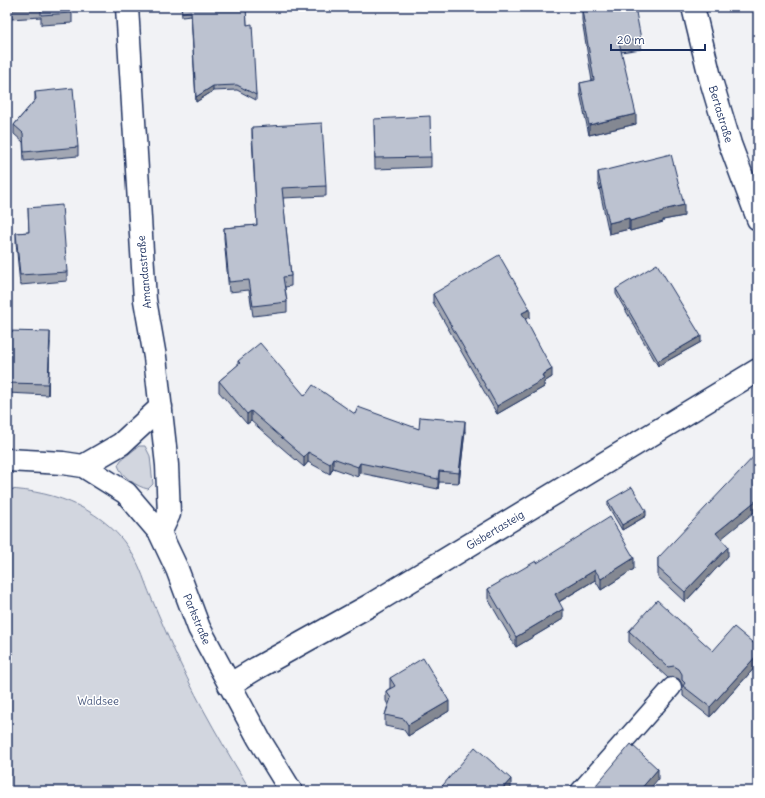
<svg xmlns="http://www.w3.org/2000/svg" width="765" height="798" viewBox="0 0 765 798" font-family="Delius,sans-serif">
<rect width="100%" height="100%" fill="#f1f2f5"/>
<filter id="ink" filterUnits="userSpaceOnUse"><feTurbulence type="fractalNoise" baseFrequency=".025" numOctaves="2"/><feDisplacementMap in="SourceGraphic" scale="8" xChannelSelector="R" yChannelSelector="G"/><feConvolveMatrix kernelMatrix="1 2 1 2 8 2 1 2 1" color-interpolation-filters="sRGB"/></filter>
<g filter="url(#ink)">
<!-- green -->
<path fill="#d2d6df" stroke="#76829e" d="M139 446H145L150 456 153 484 148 489C137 487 121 476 118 465L121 460Z
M7 489C56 491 107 510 133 555 141 568 145 583 151 597 160 618 169 640 179 661 200 706 225 749 251 791H7Z"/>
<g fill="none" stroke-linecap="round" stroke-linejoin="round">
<!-- lane casing -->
<g stroke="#1b2f5e" stroke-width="21">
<path id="lane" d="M580 791 672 687"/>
</g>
<!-- street casing -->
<g stroke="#1b2f5e" stroke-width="25">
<path id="street" d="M127 7 145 300 155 357 167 465 169 514 160 533
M693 7 710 77 730 144 758 219
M7 460 63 463 83 466 126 493 160 533 177 569 199 628 259 739 291 791
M83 466 121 444 161 407
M229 685 257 668 372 604 758 370"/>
</g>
<!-- lane -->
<use href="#lane" stroke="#fff" stroke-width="18"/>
<!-- street -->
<use href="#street" stroke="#fff" stroke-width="22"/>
</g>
<!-- wall -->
<path fill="#a2a7b3" stroke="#1b2f5e" d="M7 7H72V23L41 25V17L11 19V12H7Z
M181 7H246L247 25 256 95V100L237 90 213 91 196 102 191 16 182 17Z
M582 10 641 39V49L621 52 636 124 589 135 580 93V83L592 81 582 20Z
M35 92 78 147V156L24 161 23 142 14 134V125L35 100Z
M374 119 431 157V167L375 169Z
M252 127 326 186V196L283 198 291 276V286L285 287 287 302V312L253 316 249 290 229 292 224 238V228L257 225 252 137Z
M598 172 684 216 663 220V222L630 231 629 229 609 234 598 182Z
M28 208 67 272V281L20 285 16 242V233L29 232Z
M616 289 701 342 658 366 616 294Z
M433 294 530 317 525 319 552 377 544 382V387L497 414 433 302Z
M7 331 50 342 48 395 7 393Z
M238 361 305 396 355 414 419 429 465 431 459 483 439 482 438 489 360 473 358 477 333 468 330 474 308 462 304 467 251 421 247 424 219 392V381L238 365Z
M608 501 646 516 622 530 608 506Z
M721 539 728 556 685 602 658 577V558Z
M537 563 634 569 601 590 595 580 559 602 563 619 516 647 488 599V589Z
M629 631 713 651 758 647V664L710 717 683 696V691L682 690V684L679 679 674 677 668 678 629 642Z
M390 678 449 711 408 736 404 730 385 726V715L388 705 386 701V691L390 688Z"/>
<!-- shaded-wall -->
<path fill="#848892" stroke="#1b2f5e" d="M213 86V91L196 102V97Z
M636 114V124L589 135V125Z
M684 205V216L663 220V222L630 231V221L663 210Z
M629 218V229L609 234V223Z
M530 309V317L522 321V313Z
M50 332V342L48 395V384Z
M701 336V342L658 366V361Z
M552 369V377L544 382V387L497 414V406Z
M251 411V421L247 424V414Z
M465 421V431L459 483V473Z
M308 452V462L304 467V457Z
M333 458V468L330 474V464Z
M360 463V473L358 477V467Z
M439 471V482L438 489V479Z
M758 499V509L716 543V533Z
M646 511V516L622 530V525Z
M728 547V556L685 602V592Z
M634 558V569L601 590V579Z
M595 570V580L555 604V594Z
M563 609V619L516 647V637Z
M758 654V664L710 717V707Z
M449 701V711L408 736V725Z
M658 769V779L648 791H639Z
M511 779V789L509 791H500Z"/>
<!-- building -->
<path fill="#bcc2d0" stroke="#1b2f5e" d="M11 7H72V13L41 15V7L11 9Z
M181 7H246L247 25 252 24 256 95 237 85 213 86 196 97 191 11 182 12Z
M601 7H635L641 39 619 42 636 114 589 125 580 83 594 80 582 10Z
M73 88 78 147 24 152 23 133 14 125 36 99 35 92Z
M430 116 431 157 375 158 374 119Z
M322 123 326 186 282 188 291 276 283 277 287 302 253 306 249 280 229 282 224 228 257 225 252 127Z
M671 154 684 205 663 210V212L630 221 629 218 609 223 598 172Z
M62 205 67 272 20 275 16 233 29 232 28 208Z
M499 255 530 309 522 313 552 369 542 375 544 379 497 406 433 294Z
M657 264 701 336 658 361 616 289Z
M7 331 50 332 48 384 7 383Z
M260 343 305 396 313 385 355 414 358 407 419 429 420 417 465 421 459 473 439 471 438 479 360 463 358 467 333 458 330 464 308 452 304 457 251 411 247 414 219 381 240 363 238 361Z
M758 452V499L716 533 728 547 685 592 658 568V558Z
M632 487 646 511 622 525 608 501Z
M610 517 634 558 601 579 595 570 555 594 563 609 516 637 488 589 536 561 537 563Z
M657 600 713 651 734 627 758 647V654L710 707 683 686 685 683 682 680V674L679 669 674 666 668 667 629 631Z
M423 658 449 701 408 725 404 719 385 715 391 698 386 691 395 686 390 678Z
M631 744 658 769 639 791H591Z
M475 747 511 779 500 791H438Z"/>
</g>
<g text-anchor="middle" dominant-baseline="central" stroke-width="3" stroke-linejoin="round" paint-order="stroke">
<!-- street labels -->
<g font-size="11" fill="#1b2f5e" stroke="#fff">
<text transform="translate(721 114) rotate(73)">Bertastraße</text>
<text transform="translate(144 272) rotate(-95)">Amandastraße</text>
<text transform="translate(495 530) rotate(-31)">Gisbertasteig</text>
<text transform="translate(197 619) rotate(67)">Parkstraße</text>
</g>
<!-- park labels -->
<g font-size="11" fill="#49597e" stroke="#fff">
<text x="98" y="701">Waldsee</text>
</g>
</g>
<!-- margin -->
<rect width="765" height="798" fill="none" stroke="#fff" stroke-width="24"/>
<rect x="12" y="12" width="741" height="774" fill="none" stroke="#1b2f5e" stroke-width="1.5" filter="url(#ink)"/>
<!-- scale -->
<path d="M611 44v6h94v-6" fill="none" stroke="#1b2f5e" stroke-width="2"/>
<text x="617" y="44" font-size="12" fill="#1b2f5e" stroke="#ffffff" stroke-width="3" paint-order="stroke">20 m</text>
</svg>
